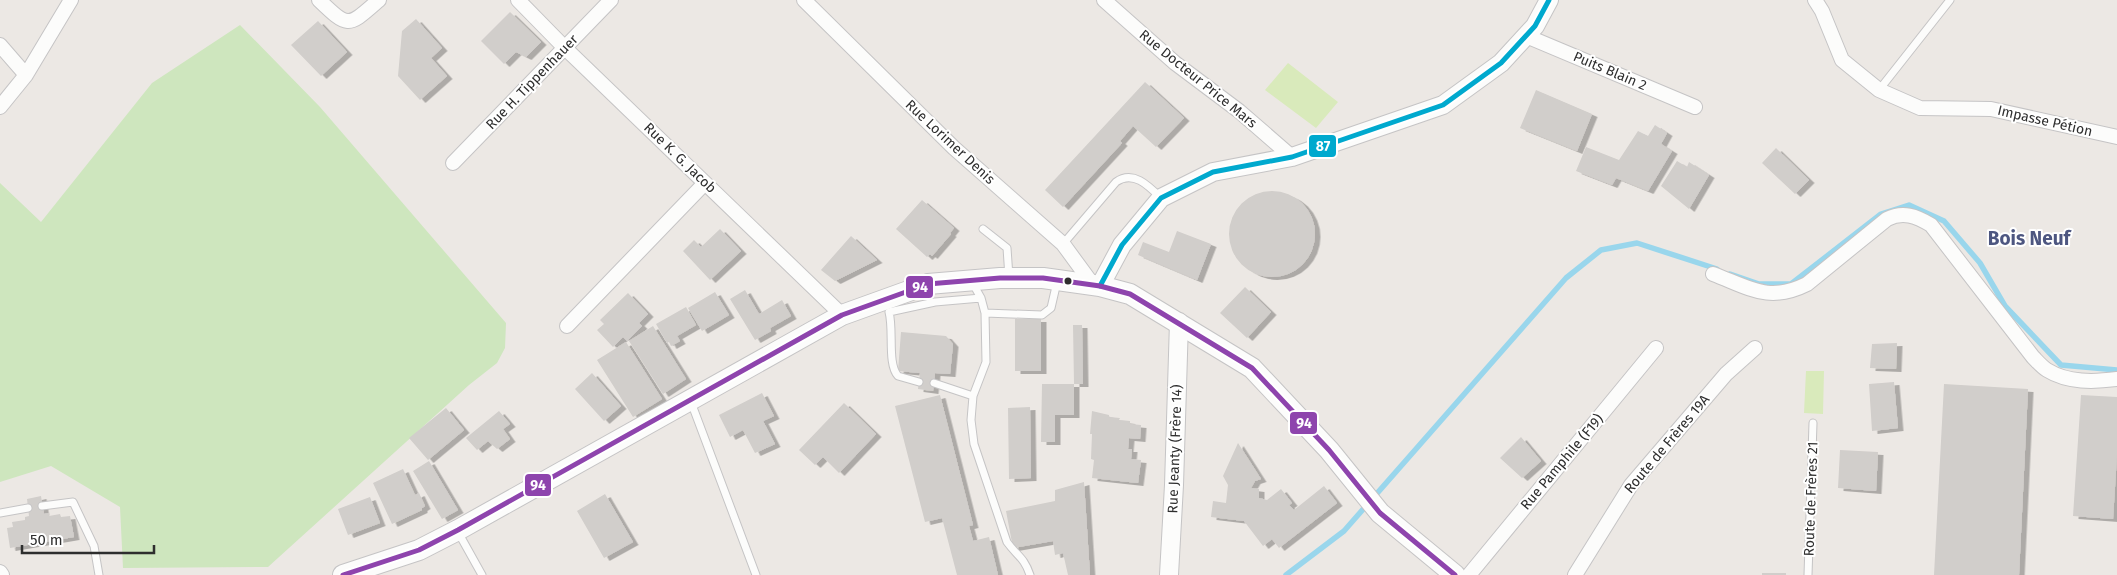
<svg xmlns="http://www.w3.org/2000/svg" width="2117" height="575" viewBox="0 0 2117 575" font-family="'Fira Sans',sans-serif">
<defs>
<filter id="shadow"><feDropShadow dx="5.5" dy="3" stdDeviation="0" flood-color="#0004"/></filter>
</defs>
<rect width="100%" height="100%" fill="#ece8e4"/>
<!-- green -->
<path fill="#cee6be" d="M240 25 320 107 506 323 505 348 497 363 469 385 268 567 123 568 120 507 51 466 0 482V183L41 222 152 83Z"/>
<!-- pitch -->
<path fill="#d9eabb" d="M1288 63 1338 102 1316 128 1265 90Z
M1806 371H1824L1823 414 1804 413Z"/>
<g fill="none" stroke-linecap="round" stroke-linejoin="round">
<!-- stream -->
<path stroke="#99d6ec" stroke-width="5.5" d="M1730 274 1759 284H1791L1881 214 1909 205 1944 221 1980 263 2005 306 2061 365 2117 370
M1286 575 1344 531 1566 278 1601 250 1637 243 1717 269"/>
</g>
<!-- building -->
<path fill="#d1cecb" filter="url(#shadow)" d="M510 12 541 42 526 57 516 52 504 64 481 41Z
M416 19 442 48 431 58 447 76 420 100 398 76 402 31Z
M318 21 347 52 321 76 291 45Z
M1145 82 1184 118 1156 147 1133 126 1120 141 1122 143 1063 207 1045 190Z
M1536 90 1592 114 1577 151 1520 128Z
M1655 125 1667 133 1661 144 1672 151 1648 191 1616 178 1612 185 1576 171 1586 147 1619 160 1638 131 1648 136Z
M1776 148 1809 180 1795 194 1762 163Z
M1677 161 1687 167 1689 162 1709 175 1689 209 1661 186Z
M1229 234a43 43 0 1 1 86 0a43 43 0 1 1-86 0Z
M922 200 954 228 950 233 951 234 932 256 930 254 927 257 896 229Z
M720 229 741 251 710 280 683 251 694 240 701 247Z
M1177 231 1211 244 1197 280 1138 255 1143 242 1169 252Z
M851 236 877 260 835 281 821 270Z
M1245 287 1271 312 1247 338 1220 313Z
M745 290 759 314 782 300 791 316 770 328 771 331 755 340 730 299Z
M715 292 729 315 702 331 688 308Z
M628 293 648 314 639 323 642 326 627 341 623 337 613 347 597 330 604 324 600 320Z
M686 307 696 325 677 336 680 341 671 346 669 342 667 343 656 324Z
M1015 319H1041V371H1015Z
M1073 325H1082L1083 384H1074Z
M653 326 686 379 663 394 629 341Z
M901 332 946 336 953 344 950 374 935 373 933 391 918 389 920 373 898 371Z
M626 342 662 399 633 417 597 360Z
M1897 343 1896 369 1870 368 1872 344Z
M592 373 621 406 604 421 575 389Z
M1894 382 1898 428 1872 431 1869 384Z
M1042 384H1074V415H1055V442H1041Z
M1944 384 2028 389 2019 575H1934Z
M762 393 774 416 763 421 775 444 755 453 743 430 730 437 719 415Z
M940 395 973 525 969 526 973 541 989 537 998 575H957L942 518 925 522 895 406Z
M2081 395 2117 397V455L2113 519 2073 516Z
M844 403 876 434 839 473 823 457 815 465 799 450Z
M1030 407 1031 478 1009 479 1008 408Z
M446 408 464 430 428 460 409 438Z
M499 411 510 424 503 429 510 439 497 449 488 441 477 450 466 438Z
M1092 411 1109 415V417L1120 418 1119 420 1130 421V424L1141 425 1140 439 1129 438 1128 449H1132L1131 459 1141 460 1138 483 1092 478 1094 460 1091 459 1092 434H1090Z
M1521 437 1541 461 1522 478 1500 458Z
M1238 443 1261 479 1255 481 1251 488 1259 489V498L1267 500 1281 489 1292 503 1289 505 1294 510 1324 486 1337 503 1279 548 1272 539 1263 546 1244 521 1211 517 1213 501 1226 503 1228 485 1223 476Z
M1840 450 1878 452 1876 491 1838 488Z
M429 461 458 510 442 519 413 471Z
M403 469 415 495 419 493 425 506 422 508V510L392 524 373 483Z
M1084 482 1090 575H1068L1063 553 1055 555 1053 541 1013 548 1006 511 1055 501V490Z
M605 494 633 542 604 558 577 511Z
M41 496 44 514 48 513 49 516 60 514 61 517 70 516 74 537 10 548 7 528 13 527 12 522 25 520V517L29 516 27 499Z
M370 497 380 523 348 535 338 509Z
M1762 573H1786V575H1762Z"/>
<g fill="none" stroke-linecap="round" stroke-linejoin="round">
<!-- service casing -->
<g stroke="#c5c4c5" stroke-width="9">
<path id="service" d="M1879 90 1950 0
M983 229 1007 248 1009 277
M1063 244 1116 182C1133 170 1148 185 1161 198
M972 282 981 298 985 313 986 362 973 396 971 420 974 444 1007 542C1017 556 1024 557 1030 575
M985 313 1042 315 1051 308 1057 282
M919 382 898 376C887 364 894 330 889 312L935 302 981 298
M934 383 973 396
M691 402 756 575
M42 506 73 502 94 546 99 575
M0 513 28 508
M458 532 482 575
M1808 575 1813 423"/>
</g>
<!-- minor casing -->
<g stroke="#c5c4c5" stroke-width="16">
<path id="minor" d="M319 0C349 29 348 27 379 0
M518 0 565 48 842 315
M804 0 954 148 1063 244 1093 285
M1104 0 1175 63 1239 111 1292 157
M1815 0 1822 11 1842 60 1879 90 1920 108 1991 109 2117 137
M1526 36 1695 107
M0 45 26 75
M0 107 26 75 71 0
M453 163 611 0
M1713 274C1750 288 1769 303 1807 284L1887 219C1903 211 1916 216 1931 225L2033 357C2037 361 2042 367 2047 370 2068 383 2094 382 2117 379
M567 326 705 183
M0 572 2 575
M1469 575 1656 348
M1575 575 1631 485 1726 374 1755 348"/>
</g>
<!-- tertiary casing -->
<g stroke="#c5c4c5" stroke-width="20">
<path id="tertiary" d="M1100 286 1122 245 1161 198 1213 172 1292 157 1443 105 1501 63 1535 26 1549 0
M1169 575 1174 485 1179 322"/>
</g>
<!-- secondary casing -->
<g stroke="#c5c4c5" stroke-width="22">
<path id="secondary" d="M343 575 419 550 458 530 842 315 928 284 1000 278H1043L1100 286 1130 294 1252 368 1329 450 1380 513 1455 575"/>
</g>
<!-- service -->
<use href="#service" stroke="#fcfcfb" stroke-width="7"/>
<!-- minor -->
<use href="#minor" stroke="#fcfcfb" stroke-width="14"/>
<!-- tertiary -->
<use href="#tertiary" stroke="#fcfcfb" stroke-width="18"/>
<!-- secondary -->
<use href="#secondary" stroke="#fcfcfb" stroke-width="20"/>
<!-- bus-1 casing -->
<g stroke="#fff" stroke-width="9">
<path id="bus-1" d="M1100 286 1122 245 1161 198 1213 172 1292 157 1443 105 1501 63 1535 26 1549 0"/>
</g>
<!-- bus-2 casing -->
<g stroke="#fff" stroke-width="9">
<path id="bus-2" d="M343 575 419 550 458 530 842 315 928 284 1000 278H1043L1100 286 1130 294 1252 368 1329 450 1380 513 1455 575"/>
</g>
<!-- bus-1 -->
<use href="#bus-1" stroke="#00a9ce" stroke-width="5"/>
<!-- bus-2 -->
<use href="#bus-2" stroke="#8e44ad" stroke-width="5"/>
</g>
<!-- markers -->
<circle fill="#2e2e2e" stroke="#fff" stroke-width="2" cx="1068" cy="281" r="4.5"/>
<g text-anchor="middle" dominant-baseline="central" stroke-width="4" stroke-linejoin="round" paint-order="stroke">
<!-- street labels -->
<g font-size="14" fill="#2e2e2e" stroke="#fff">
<text transform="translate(1610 71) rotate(23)">Puits Blain 2</text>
<text transform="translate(1198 79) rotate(39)">Rue Docteur Price Mars</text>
<text transform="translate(532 82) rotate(-46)">Rue H. Tippenhauer</text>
<text transform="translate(2045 121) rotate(13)">Impasse Pétion</text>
<text transform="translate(950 142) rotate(43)">Rue Lorimer Denis</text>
<text transform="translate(680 158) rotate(44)">Rue K. G. Jacob</text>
<text transform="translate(1667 444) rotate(-50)">Route de Frères 19A</text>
<text transform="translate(1175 449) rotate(-88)">Rue Jeanty (Frère 14)</text>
<text transform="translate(1562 462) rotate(-50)">Rue Pamphile (F19)</text>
<text transform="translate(1811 499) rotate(-88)">Route de Frères 21</text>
</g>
<!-- district labels -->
<g font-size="19" font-weight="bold" fill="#4d5680" stroke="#fff">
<text x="2029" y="238">Bois Neuf</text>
</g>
</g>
<g stroke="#fff" stroke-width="2">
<rect x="1308" y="134" width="29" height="24" rx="5" fill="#00a9ce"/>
<rect x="905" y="275" width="29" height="24" rx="5" fill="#8e44ad"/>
<rect x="1289" y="411" width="29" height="24" rx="5" fill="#8e44ad"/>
<rect x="524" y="473" width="28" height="24" rx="5" fill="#8e44ad"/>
</g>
<g font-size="14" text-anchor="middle" font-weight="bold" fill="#fff">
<text x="1323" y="151">87</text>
<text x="920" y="292">94</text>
<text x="1304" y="428">94</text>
<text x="538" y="490">94</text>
</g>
<!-- scale -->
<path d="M22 545v8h132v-8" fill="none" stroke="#2e2e2e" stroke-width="2.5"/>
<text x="30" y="545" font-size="15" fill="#2e2e2e" stroke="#ffffff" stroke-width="4" paint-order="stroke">50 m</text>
</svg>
